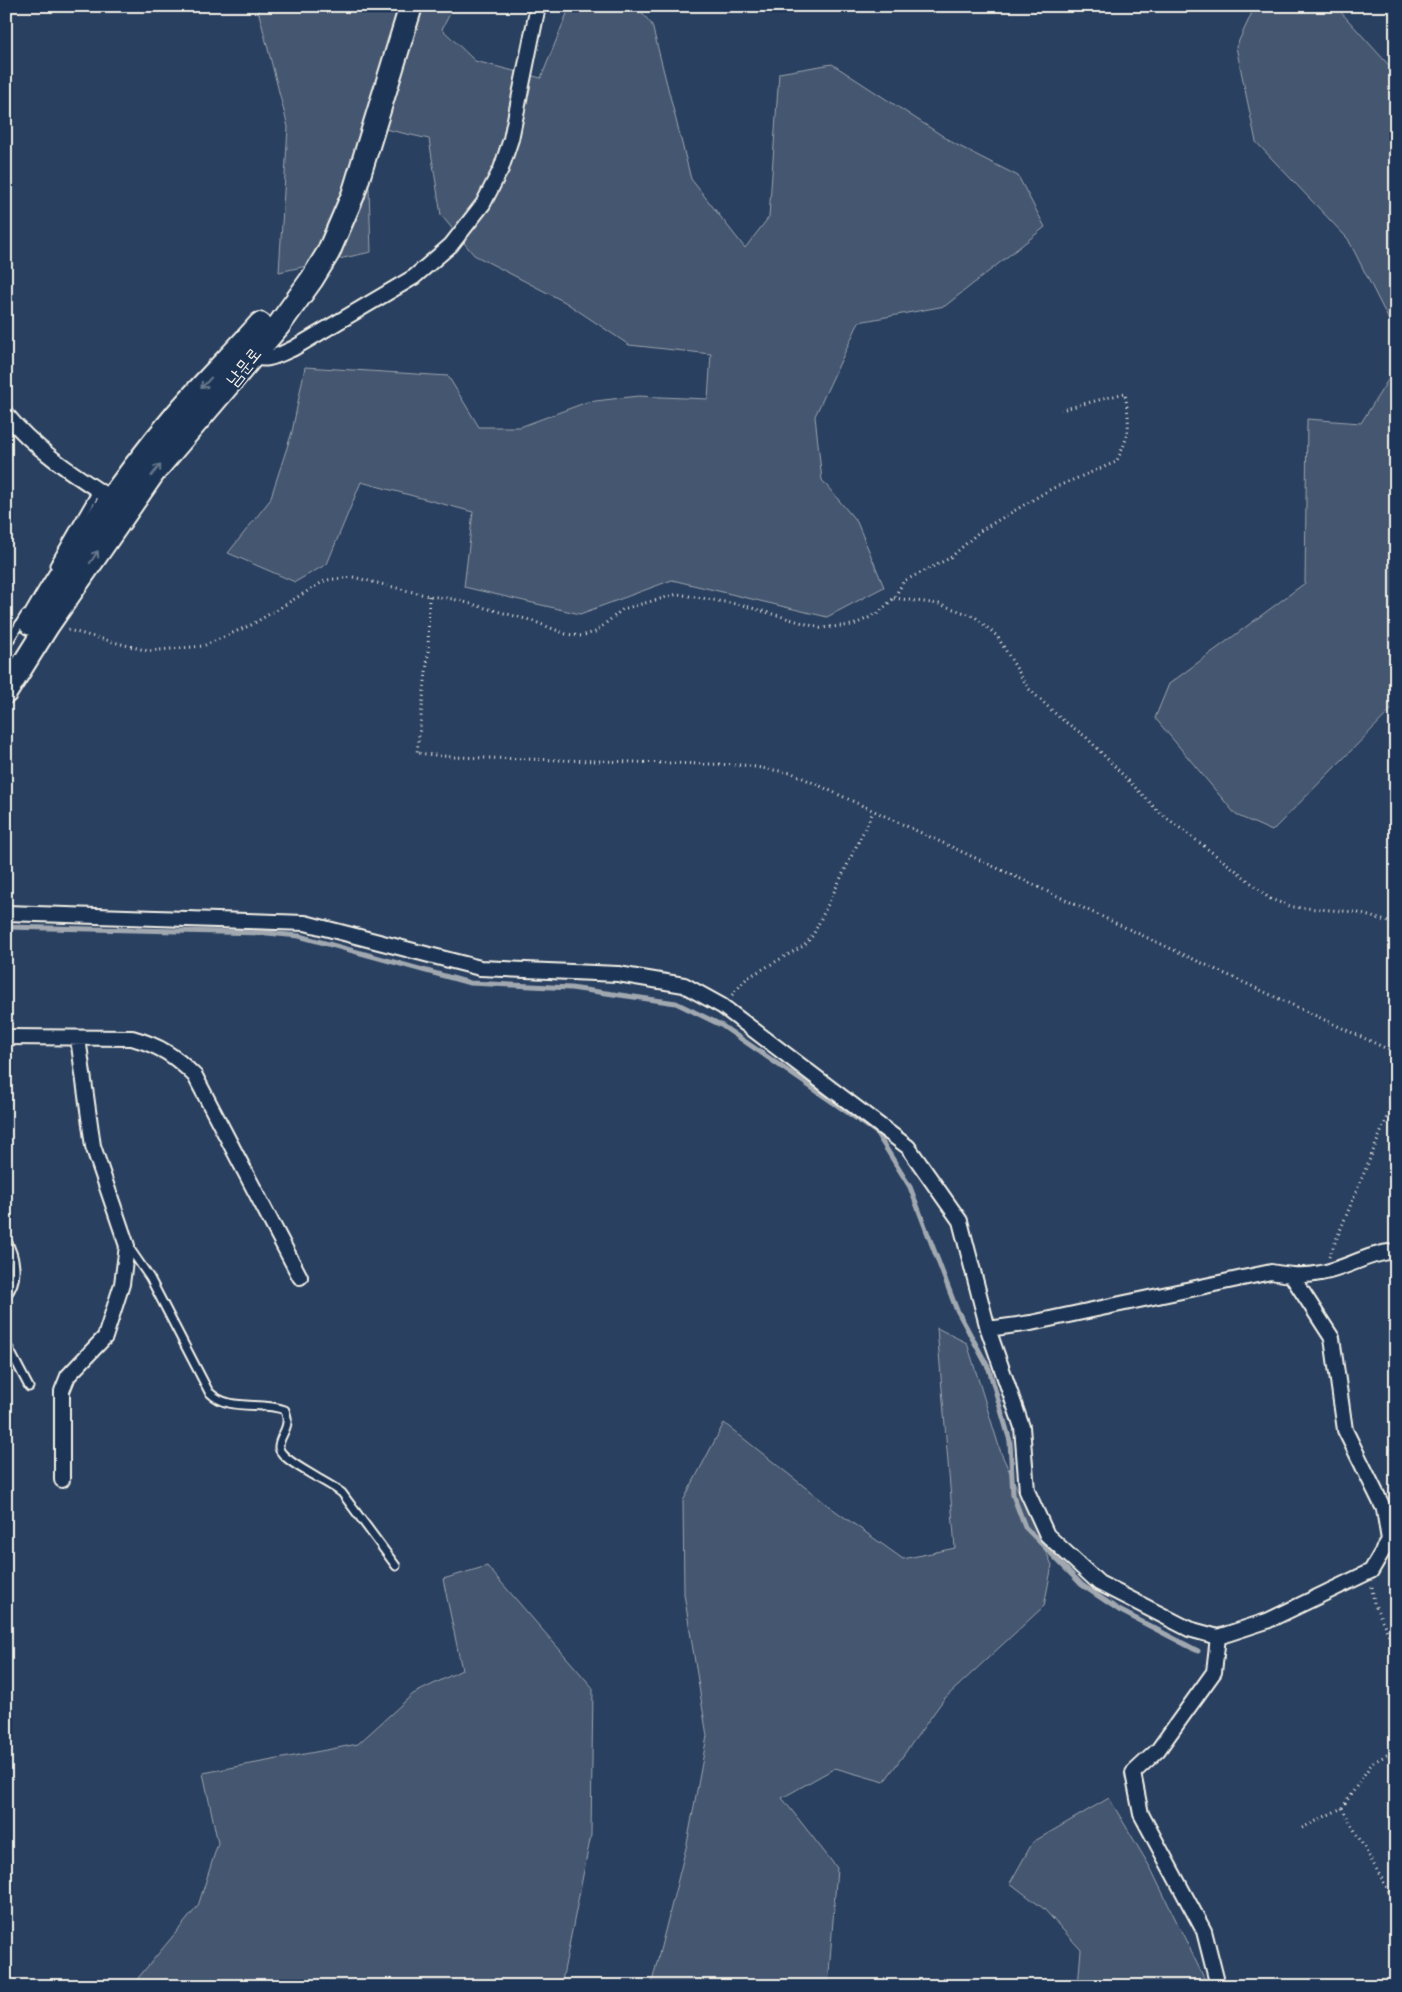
<svg xmlns="http://www.w3.org/2000/svg" width="1402" height="1992" viewBox="0 0 1402 1992" font-family="'Balsamiq Sans','Poor Story',sans-serif">
<rect width="100%" height="100%" fill="#2a4060"/>
<filter id="ink" filterUnits="userSpaceOnUse"><feTurbulence type="fractalNoise" baseFrequency=".02" numOctaves="2"/><feDisplacementMap in="SourceGraphic" scale="10" xChannelSelector="R" yChannelSelector="G"/><feConvolveMatrix kernelMatrix="1 2 1 2 8 2 1 2 1" color-interpolation-filters="sRGB"/></filter>
<g filter="url(#ink)">
<!-- green -->
<path fill="#445771" stroke="#9ca4ac" d="M257 6H454L442 29 475 61 541 78 570 6H637L652 25 691 179 745 248 769 217 779 73 832 64 955 144 1018 176 1045 227 945 306 859 322 815 416 822 480 857 522 884 587 827 617 672 580 580 614 464 587 473 512 361 482 327 564 295 582 228 553 270 500 292 432 305 367 448 376 479 427H520L587 402 638 396 708 399 711 354 629 345 565 302 474 255 441 215 429 139 367 125 371 252 279 272 288 127Z
M1255 6H1310L1338 9 1396 73V334L1348 239 1256 142 1236 47Z
M1396 367V705L1272 831 1236 815 1155 718 1169 684 1305 583 1307 419 1361 423Z
M937 1328 967 1343 1001 1453 1052 1565 1044 1606 944 1699 884 1782 835 1768 782 1798 837 1868 828 1986H651L687 1844 707 1736 684 1594 683 1501 724 1423 830 1507 903 1559 955 1548Z
M487 1566 593 1688 591 1835 561 1986H135L138 1978 198 1906 218 1843 203 1773 358 1744 413 1694 462 1670 443 1579Z
M1109 1798 1150 1867 1208 1986H1078L1081 1950 1044 1909 1010 1883 1033 1842Z"/>
<g fill="none" stroke-linecap="round" stroke-linejoin="round">
<!-- stream -->
<path stroke="#a1a8b0" stroke-width="5" d="M6 927 267 933 299 936 470 983 571 988 676 1003 721 1025 876 1132 910 1187 956 1308 989 1369 1010 1441 1013 1495 1025 1527 1082 1585 1119 1610 1198 1651"/>
<!-- service casing -->
<g stroke="#f4f1e8" stroke-width="11">
<path id="service" d="M54 565 98 489
M6 646 25 615
M6 1239C16 1257 20 1279 6 1296
M128 1246 150 1278 209 1392C230 1413 260 1400 285 1410 286 1414 288 1418 287 1422 287 1431 278 1439 279 1448 282 1462 329 1482 342 1493L396 1566
M6 1343 29 1387"/>
</g>
<!-- minor casing -->
<g stroke="#f4f1e8" stroke-width="18">
<path id="minor" d="M248 353C263 365 279 355 294 348L414 277 451 245 483 204 501 169 511 139 538 6
M6 414C35 450 78 477 116 502
M6 913 305 923 480 968 618 974 684 985 722 1006 908 1147 960 1221 988 1329 1031 1323 1271 1272C1288 1275 1304 1277 1321 1273 1348 1268 1365 1254 1396 1251
M6 1037 132 1038C160 1046 174 1055 195 1076L300 1277
M988 1329 1022 1427 1027 1491 1047 1535 1099 1583 1189 1629 1218 1637 1267 1621 1371 1571 1389 1540 1384 1509 1345 1430 1332 1338 1292 1276
M62 1480V1391L68 1376 105 1337 122 1284 127 1246 93 1146 78 1038
M1218 1986 1204 1931 1141 1814 1133 1773 1158 1750 1214 1672 1218 1637"/>
</g>
<!-- primary casing -->
<g stroke="#f4f1e8" stroke-width="26">
<path id="primary" d="M31 624C73 550 122 479 177 414 203 383 233 355 260 324
M6 692 48 625 154 472 279 325 312 279 328 253 353 195 411 6"/>
</g>
<!-- path -->
<path stroke="#f4f1e8" stroke-width="3" stroke-dasharray="1 4" stroke-linecap="butt" d="M429 596 428 654 417 753 452 757 743 765 792 773 1396 1053
M894 598 939 604 974 616 997 636 1029 689 1060 718 1086 737 1159 812 1238 872 1270 899 1293 907 1355 912 1396 924
M68 630 148 651 203 646 251 625 326 580 353 577 429 596 453 599 533 621 566 634 581 636 595 632 623 609 678 594 742 605 820 628 853 625 877 614 894 598 904 581 950 558 980 531 1051 489 1116 462C1131 433 1130 425 1125 393L1061 410
M732 995 747 978 805 945 813 935 873 812
M1329 1257 1396 1096
M1372 1587 1374 1603 1396 1650
M1342 1808 1396 1904
M1302 1828 1342 1808 1372 1763 1396 1750"/>
<!-- service -->
<use href="#service" stroke="#1d3557" stroke-width="7"/>
<!-- minor -->
<use href="#minor" stroke="#1d3557" stroke-width="14"/>
<!-- primary -->
<use href="#primary" stroke="#1d3557" stroke-width="22"/>
</g>
<!-- one-way arrows -->
<defs><path id="oneway-shaft" d="M-6 0H5M1.5-3L5.5 0L1.5 3" fill="none" stroke-width="1.6" stroke-linecap="round" stroke-linejoin="round" transform="scale(1.25)"/></defs>
<g stroke="#68778a">
<use href="#oneway-shaft" transform="translate(206 383) rotate(133)"/>
<use href="#oneway-shaft" transform="translate(156 470) rotate(-52)"/>
<use href="#oneway-shaft" transform="translate(94 557) rotate(-56)"/>
</g>
</g>
<g text-anchor="middle" dominant-baseline="central" stroke-width="4" stroke-linejoin="round" paint-order="stroke">
<!-- street labels -->
<g font-size="18" fill="#f4f1e8" stroke="#1d3557">
<text transform="translate(244 367) rotate(-51)">남문로</text>
</g>
</g>
<!-- margin -->
<rect width="1402" height="1992" fill="none" stroke="#1d3557" stroke-width="25"/>
<rect x="12" y="12" width="1377" height="1967" fill="none" stroke="#f4f1e8" stroke-width="2" filter="url(#ink)"/>
</svg>
